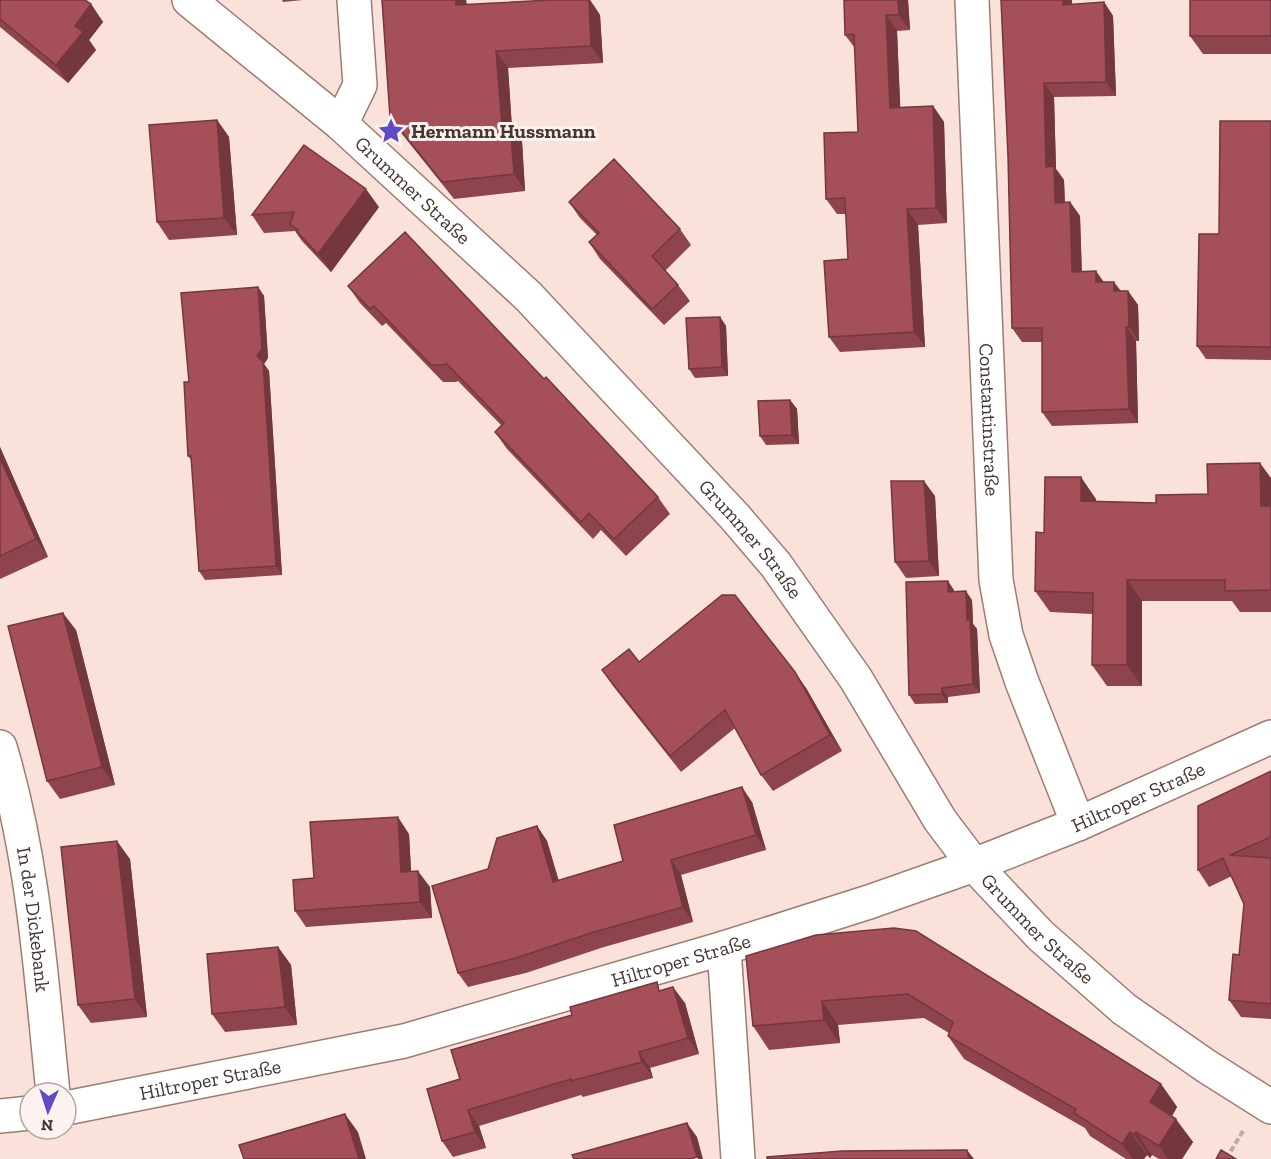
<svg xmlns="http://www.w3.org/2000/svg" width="1271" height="1159" viewBox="0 0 1271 1159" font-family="'Zilla Slab',serif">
<rect width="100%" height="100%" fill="#fae2db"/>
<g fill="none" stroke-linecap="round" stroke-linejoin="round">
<!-- minor casing -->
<g stroke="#9f7c71" stroke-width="36">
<g id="minor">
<path id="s1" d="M189 0 341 124 528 296 735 517 776 565 856 679 940 820 974 865 1041 936 1124 1009 1206 1066 1271 1107"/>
<path id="s2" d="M972 0 996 580 1006 635 1022 682 1078 824"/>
<path d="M341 124 360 85 354 0"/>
<path id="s3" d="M0 747C34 860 41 977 53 1093"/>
<path d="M724 948 738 1159"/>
<path id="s4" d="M66 1108 404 1041 724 948 869 902 974 865 1078 824 1271 737"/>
<path d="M0 1116 30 1113"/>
</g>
</g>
<!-- path -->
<path stroke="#bea9a3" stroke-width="4" stroke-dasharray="6 3" stroke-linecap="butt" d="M1226 1159 1243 1131"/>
<!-- minor -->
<use href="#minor" stroke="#fff" stroke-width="33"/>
</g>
<!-- wall -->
<path fill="#8e444d" d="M0 0 91 4 103 22 89 40 96 50 68 83 0 27Z
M282 0H303L283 2Z
M466 0 467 5 551 0H590L600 15 603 63 508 68 512 128 522 141 525 191 454 199 402 134 390 117Z
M908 0 910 30 897 31 900 107 933 106 944 122 947 223 918 225 925 347 840 352 829 337 848 259 846 214H837L826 199 858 132 855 48 845 35Z
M1001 0H1072V5L1104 2 1113 16 1116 96 1054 97 1056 169 1064 180 1065 202H1070L1080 216 1082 272 1121 291H1128L1138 305 1139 341H1136L1138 423 1052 426 1042 412V342H1022L1012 328 1008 156Z
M1271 0V54H1203L1190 36Z
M217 120 229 137 237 235 169 240 157 222Z
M1271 121V360L1206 359 1197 346 1219 234Z
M569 202 680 229 691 245 665 271 678 285 690 301 664 325 600 259 589 242 597 235 580 218Z
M379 207 331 272 302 241 295 231 264 233 252 215Z
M348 286 544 379 658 497 670 514 626 556 601 530 593 539 507 449 495 432 501 425 458 381 456 382H443L386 323 382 326 360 303Z
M258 287 264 296 268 358 264 364 269 371 282 575 205 580 199 571 192 461 188 456 189 382Z
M720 317 726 326 728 376 695 378 689 369Z
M790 400 797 409 799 444 766 445 760 436Z
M0 447 48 557 0 579Z
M1271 478V612H1240L1232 601H1142V686H1107L1092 665 1093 614 1050 612 1035 591 1044 533 1096 499V501L1156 503 1208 494Z
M935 496 939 576 906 578 895 562Z
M948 581 954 592 972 600 973 624 977 629 980 693 948 697V703L915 704 909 695Z
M76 630 115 785 60 799 47 781Z
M639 662 806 688 842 751 773 791 761 775 735 728 681 772 613 686 602 670Z
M1271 771V1019L1241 1017 1229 1000 1239 955 1244 904 1232 876 1209 887 1198 870Z
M752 802 766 850 681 875 693 922 604 947 526 973 468 987 458 973 488 869 537 826 547 841 559 881 623 861Z
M409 834 411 871 430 887 432 918 306 927 295 911 314 878Z
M130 859 147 1017 91 1023 78 1005Z
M816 935 1161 1084 1177 1107 1172 1116 1193 1142 1182 1159H1159L1152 1155 1150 1158 1147 1155 1144 1159H1126L1090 1136 1085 1128 964 1059 948 1036 949 1033 924 1018 838 1025 840 1043 769 1050 753 1026Z
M278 947 291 965 297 1025 225 1032 212 1014Z
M663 990 685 1003 699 1054 650 1068 653 1078 583 1097 581 1095 479 1126 486 1148 453 1157 442 1141 460 1079Z"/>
<!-- shaded-wall -->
<path fill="#74373e" d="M456 0H466L468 22 456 5Z
M589 0H590L600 15 603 63 591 46Z
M898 0H908L910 30 899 15Z
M1063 0H1072L1073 19 1063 5Z
M1104 2 1113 16 1116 96 1106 82Z
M91 4 103 22 89 40 96 50 68 83 56 65 75 26Z
M886 15 897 31 901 123 890 108Z
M496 51 508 68 512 128 522 141 525 191 514 174 502 125Z
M1044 83 1054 97 1056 169 1064 180 1065 217 1055 203 1046 167Z
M933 106 944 122 947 223 936 208Z
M217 120 229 137 237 235 224 218Z
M366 189 379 207 331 272 318 254Z
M1070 202 1080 216 1082 286 1072 272Z
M907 209 918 225 925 347 914 332Z
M1096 271 1106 285 1096 282Z
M1114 282 1124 295 1114 291Z
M258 287 264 296 268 358 264 364 269 371 282 575 276 566 257 356Z
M1128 291 1138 305 1139 341 1129 327Z
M720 317 726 326 728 376 722 367Z
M1126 327 1136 341 1138 423 1129 409Z
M790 400 797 409 799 444 792 435Z
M0 447 48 557 36 539 0 458Z
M1260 463 1271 478V521L1261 506Z
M1081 477 1096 499V522L1081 501Z
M924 481 935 496 939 576 929 561Z
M1127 580 1142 601V686L1127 665Z
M948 581 954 590V601L948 592Z
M966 591 972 600 973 624 977 629 980 693 973 684 967 620Z
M63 613 76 630 115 785 102 767Z
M795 672 806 688 842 751 830 735Z
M942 688 948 697V703L942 694Z
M742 787 752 802 766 850 756 835Z
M398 817 409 834 412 888 401 872Z
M537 826 547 841 563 897 553 882Z
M117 841 130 859 147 1017 135 999Z
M671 860 681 875 693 922 683 907Z
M418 871 430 887 432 918 420 902Z
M278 947 291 965 297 1025 285 1007Z
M673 987 685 1003 699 1054 688 1038Z
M822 1001 838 1025 840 1043 824 1020Z
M639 1052 650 1068 653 1078 642 1062Z
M1161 1084 1177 1107 1167 1125 1150 1102Z
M468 1110 479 1126 486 1148 475 1132Z
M345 1114 358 1132 366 1159H359Z
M1176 1119 1193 1142 1182 1159H1168L1159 1146Z
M687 1123 697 1137 703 1159H698L697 1157Z
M1130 1132 1147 1155 1144 1159H1133L1122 1144Z
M1136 1132 1152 1155 1150 1158 1134 1134Z
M967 1150 974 1159H969Z"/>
<!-- building -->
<path fill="#a54f59" stroke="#74373e" stroke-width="1.5" d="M0 0H85L91 4 75 26 83 32 56 65 0 19Z
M382 0H456V5L551 0H589L591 46 496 51 502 125 510 124 514 174 442 182 390 117Z
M844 0H898L899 15H886L890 108 933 106 936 208 907 209 914 332 829 337 824 261 848 259 845 198 826 199 824 133 858 132 854 34 845 35Z
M1001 0H1063V5L1104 2 1106 82 1044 83 1046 167 1054 166 1055 203 1070 202 1072 272 1096 271V282H1114V291H1128L1129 327H1126L1129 409 1042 412V328H1012L1008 156Z
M1190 0H1271V36H1190Z
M217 120 224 218 157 222 149 125Z
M1220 121H1271V347L1197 346 1199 234H1219Z
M304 145 366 189 318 254 297 232 298 230 290 224 294 212 252 215Z
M614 159 680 229 652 256 678 285 652 309 589 242 599 233 569 202Z
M405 232 544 379 546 377 658 497 614 539 589 513 581 522 495 432 504 423 446 363 444 365H431L374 306 370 309 348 286Z
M258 287 262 349 257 356 263 362 276 566 199 571 191 456H188L184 382H189L181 293Z
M720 317 722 367 689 369 686 318Z
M790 400 792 435 760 436 758 401Z
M0 458 36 539 0 556Z
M1260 463 1261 506H1271V590L1225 591V580H1127V665H1092L1093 593 1035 591 1036 532 1044 533 1045 477H1081V501L1156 503V495L1208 494 1207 464Z
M891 481H924L929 561 895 562Z
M948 581V592L966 591 967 620H970L973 684 942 688V694L909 695 906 582Z
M722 595H735L795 672 830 735 761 775 725 710 670 756 602 670 629 649 639 662Z
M63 613 102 767 47 781 8 626Z
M1271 771V837L1230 855 1271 858V1004L1229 1000 1233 954 1239 955 1244 904 1223 858 1198 870V806Z
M742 787 756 835 671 860 683 907 594 932 516 958 458 973 432 886 488 869 497 838 537 826 553 882 623 861 614 825Z
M398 817 401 872 418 871 420 902 295 911 293 880 314 878 310 822Z
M117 841 135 999 78 1005 61 847Z
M894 928 916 931 1161 1084 1150 1102 1176 1119 1159 1146 1136 1132 1134 1134 1130 1132 1122 1144 1074 1113 1076 1109 948 1036 953 1022 908 994 822 1001 824 1020 753 1026 746 956 816 935Z
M278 947 285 1007 212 1014 207 954Z
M657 982 659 991 673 987 688 1038 639 1052 642 1062 571 1081V1079L468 1110 475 1132 442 1141 427 1089 460 1079 451 1050 572 1015 570 1007Z
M345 1114 359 1159H244L239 1145Z
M687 1123 697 1157 691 1159H574L572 1155Z
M967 1150 969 1159H767V1157L842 1151Z
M1221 1150 1236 1159H1216Z"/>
<!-- icons -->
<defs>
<g id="sight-bare" transform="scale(2.07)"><path d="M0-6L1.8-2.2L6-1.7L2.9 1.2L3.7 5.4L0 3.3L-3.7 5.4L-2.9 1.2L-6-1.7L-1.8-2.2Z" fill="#5f4cc4" stroke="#fcf3f1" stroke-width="2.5" paint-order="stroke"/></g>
</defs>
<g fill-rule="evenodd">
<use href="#sight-bare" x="391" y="131"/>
</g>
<g text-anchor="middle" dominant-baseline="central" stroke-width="6" stroke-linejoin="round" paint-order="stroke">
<!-- poi labels -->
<g font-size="20" font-weight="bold" fill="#453631" stroke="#fcf3f1" text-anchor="start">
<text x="411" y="131">Hermann Hussmann</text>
</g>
<!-- street labels -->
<g font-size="20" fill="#453631" stroke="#fcf3f1">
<text stroke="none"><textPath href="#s1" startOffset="294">Grummer Straße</textPath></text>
<text stroke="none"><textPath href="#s2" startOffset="420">Constantinstraße</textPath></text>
<text stroke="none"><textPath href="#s1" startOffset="780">Grummer Straße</textPath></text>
<text stroke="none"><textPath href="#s4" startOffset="1119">Hiltroper Straße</textPath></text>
<text stroke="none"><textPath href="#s3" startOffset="176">In der Dickebank</textPath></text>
<text stroke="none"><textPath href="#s1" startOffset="1266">Grummer Straße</textPath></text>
<text stroke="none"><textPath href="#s4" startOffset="633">Hiltroper Straße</textPath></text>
<text stroke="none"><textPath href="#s4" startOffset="147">Hiltroper Straße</textPath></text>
</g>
</g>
<!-- north arrow -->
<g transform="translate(48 1111) rotate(183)"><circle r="28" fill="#fcf3f1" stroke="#b3a7a4" stroke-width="1.5"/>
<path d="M0-4.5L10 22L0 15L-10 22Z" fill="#5f4cc4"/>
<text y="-9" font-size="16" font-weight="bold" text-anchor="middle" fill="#453631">N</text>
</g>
</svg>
